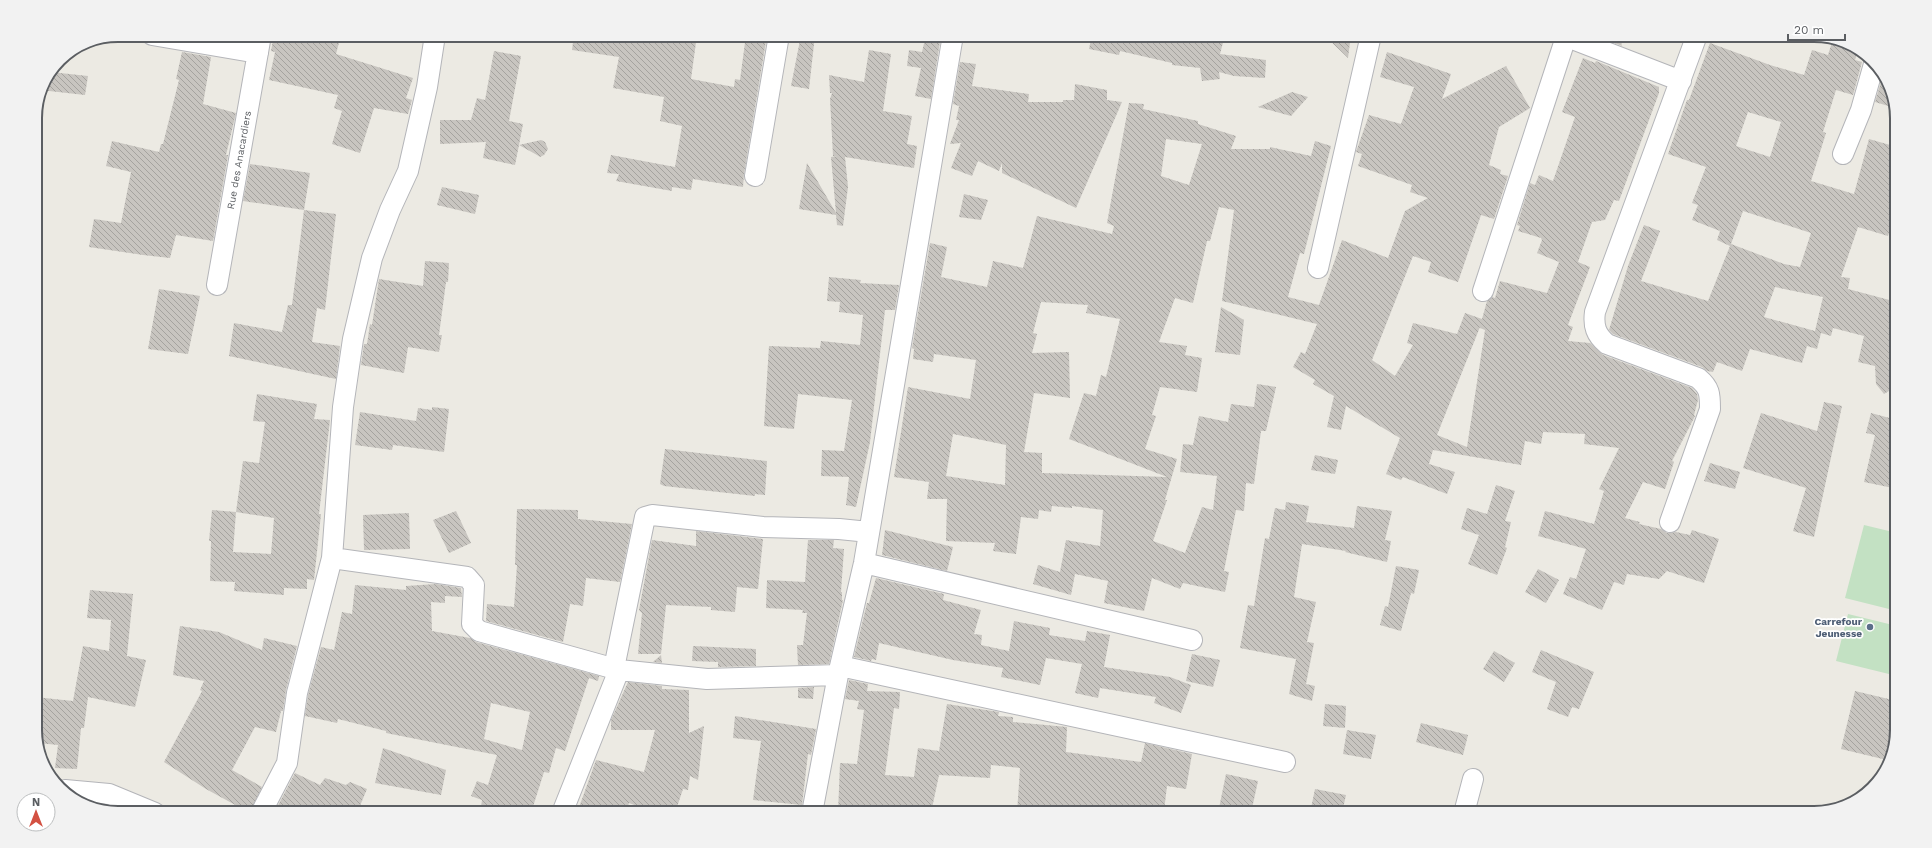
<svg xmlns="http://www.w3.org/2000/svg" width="1932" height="848" viewBox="0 0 1932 848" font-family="'Work Sans',sans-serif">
<defs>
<pattern id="building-back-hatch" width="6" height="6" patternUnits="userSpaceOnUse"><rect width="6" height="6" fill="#c8c5c0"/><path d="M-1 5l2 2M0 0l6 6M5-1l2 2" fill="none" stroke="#a5a39f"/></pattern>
</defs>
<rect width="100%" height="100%" fill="#eceae3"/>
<!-- pitch -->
<path fill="#c3e1c3" d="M1864 525 1897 533V595L1893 610 1845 598Z
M1848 614 1897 626V676L1836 661Z"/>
<!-- building -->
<path fill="url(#building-back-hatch)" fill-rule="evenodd" d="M274 35H341L336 54 413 78 406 98 412 100 408 114 374 108 360 153 332 144 342 111 334 108 338 95 269 80 275 52 271 51Z
M574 35H697L691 79 734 87 735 79 740 80 746 35H767L744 174 743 187 693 179 691 190 672 187V191L616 181 619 174 607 173 611 155 675 167 682 126 660 121 664 97 613 88 619 57 572 50Z
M801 35H815L809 89 791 86Z
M926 35H941L931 99 915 96 921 68 907 66 909 50 922 52Z
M1092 35H1103L1146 42 1148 35H1225L1220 54 1266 60 1265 78 1234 76 1219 72 1220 79 1202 81 1200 68 1172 65V63L1120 51 1119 55 1089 49Z
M1324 35H1351L1348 58Z
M1603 35H1619L1622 46 1602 38Z
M1833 39 1845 41 1858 51 1855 60 1862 62 1853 95 1836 90 1823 132 1826 133 1811 181 1854 194 1869 139 1897 147V236L1889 233 1888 236 1858 227 1841 277 1850 278 1848 289 1897 302V353L1890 352 1896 380 1894 388 1884 394 1876 384 1875 366 1858 362 1864 336 1833 328 1831 336 1821 333 1817 349 1807 346 1802 363 1750 349 1742 371 1717 362 1713 372 1707 371 1702 367 1613 334 1609 330 1628 266 1644 225 1660 231 1641 281 1708 301 1730 246 1717 240 1720 231 1692 220 1698 205 1692 203 1706 167 1668 154 1687 100H1689L1710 43 1770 65 1804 75 1812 50 1828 55ZM1748 112 1781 122 1770 157 1736 146ZM1743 211 1811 233 1800 267 1784 264 1731 244ZM1775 287 1823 297 1815 331 1764 317Z
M869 50 891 54 883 111 912 116 907 144 917 146 914 168 845 157 848 187 843 226 837 225 836 215 799 209 807 163 836 213 831 157 837 156H833L830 99 832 93H830L829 75 864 82Z
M494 51 521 56 509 121 523 124 519 145 541 140 545 142 548 149 544 155 540 157 537 155 519 145 515 165 483 158 486 142 440 144V120H471L477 98 485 100Z
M182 52 211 57 203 104 236 113 226 155H228L227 161 213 241 176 235 170 258 143 255 89 247 94 219 121 223 131 172 106 166 112 141 159 152 161 144H163L179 80 176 79Z
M1387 52 1451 74 1442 99 1506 66 1530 108 1499 127 1489 165 1501 170 1500 174 1508 176 1494 219 1481 215 1458 282 1428 272 1431 262 1413 256 1372 360 1395 376 1413 345 1407 343 1413 323 1457 334 1465 313 1482 319 1487 301 1492 297 1495 298 1500 281 1547 293 1559 262 1537 253 1542 240 1541 238 1518 231 1520 226 1517 225 1530 183 1535 185 1539 175 1553 181 1575 117 1562 112 1583 58 1595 63 1596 61 1659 87V93L1619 201 1614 200 1605 220 1592 222 1578 262 1590 267 1568 325 1573 327 1568 341 1590 343 1603 355 1692 388 1697 394 1698 400 1694 415 1695 416 1672 461 1674 462 1665 489 1643 482 1625 518 1640 522 1639 524 1661 529 1667 533 1676 532 1690 535 1692 530 1719 539 1704 583 1667 571 1659 579 1627 574 1624 585 1614 582 1602 610 1563 594 1570 577 1576 579 1586 549 1538 536 1545 511 1594 524 1604 491 1599 489 1619 448 1584 444 1585 434 1543 432 1541 444 1525 441 1521 465 1433 450 1429 464 1455 472 1447 494 1403 477 1401 480 1386 474 1400 438 1346 406 1341 430 1327 427 1334 396 1313 384 1315 380 1293 367 1301 352 1305 354 1317 324 1222 301 1234 210 1219 207 1210 241H1207L1193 303 1175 298 1159 342 1187 346 1185 355 1202 358 1197 392 1160 387 1152 415 1156 416 1145 449 1177 459 1165 500H1167L1153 541 1185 553 1202 507 1213 510 1217 476 1180 472 1183 444 1193 445 1199 416 1228 422 1231 404 1254 407 1257 384 1276 387 1266 431H1261L1254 484 1246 483 1244 511 1236 510 1224 571 1229 572 1225 592 1183 583 1180 589 1152 578 1144 611 1104 603 1108 581 1075 574 1071 595 1033 584 1038 565 1060 572 1066 540 1100 546 1103 510 1072 506V508L1052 506 1051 512 1039 510 1038 519 1021 517 1016 554 993 551 995 543 946 541 947 499H927L929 482 894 477 908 387 970 399 976 360 934 354 933 362 913 359 914 349 912 348 930 243 947 247 941 277 987 287 993 261 1023 268 1037 216 1112 234 1114 226 1107 223 1129 103 1144 104 1143 109 1198 121V124L1236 136 1231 149H1270V147L1311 156 1315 141 1331 146 1304 254 1300 253 1288 297 1319 305 1342 240 1388 258 1405 211 1428 198 1410 192 1412 185 1358 166 1362 154 1356 152 1369 115 1401 124 1414 87 1380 77ZM1166 139 1202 144 1189 185 1161 176ZM1041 302 1088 305 1086 313 1120 319 1106 377 1101 375 1096 396 1084 393 1069 439 1167 477 1042 473V453L1024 452 1034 393 1070 398 1069 352 1032 353 1037 334 1033 333ZM1480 327V328L1485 330 1467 447 1437 435ZM953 434 1006 445 1005 485 946 476Z
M960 62 976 64 972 86 1029 94 1028 102H1063V100H1074L1075 84 1107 90V100L1122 102 1076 208 1002 173V163L999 171 978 161 972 176 951 168 961 143 950 144 959 120H956L959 106 953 104Z
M51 72 88 76 85 95 40 90Z
M1883 75 1895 108 1875 102Z
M1292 92 1308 97 1291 116 1258 107Z
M250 164 310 173 304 210 243 201Z
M442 187 479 195 475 214 437 205Z
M964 194 988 200 981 220 959 217Z
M304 210 336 214 325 310 317 308 312 342 340 346 336 379 229 356 234 323 282 332 288 305H292Z
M425 261 449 263 448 282H446L439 335H442L439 352 408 347 404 373 361 365 364 344H367L370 324 372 325 379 279 423 286Z
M829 277 861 280 860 283 899 285 895 310H885L870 442 856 507 846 505 849 477 821 476 822 450 844 451 852 400 798 394 794 429 764 426 769 346 820 348 821 341 860 345 863 315 839 312 840 302 827 301Z
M159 289 200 296 188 354 148 349Z
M1221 307 1244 320 1240 355 1215 352Z
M257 394 317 404 314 419 330 420 319 514H321L314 580 307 579V589L284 588V595L234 591 235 582 210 581 211 541H209L212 510 236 512 243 461 259 463 265 422 253 421ZM236 512 274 518 271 554 233 552Z
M1824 402 1842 406 1814 537 1793 531 1806 488 1743 468 1761 413 1817 431Z
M432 407 449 409 444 452 393 445 392 450 355 445 360 412 416 421 418 408 432 410Z
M1871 413 1897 420V471L1893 488 1864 482 1875 435 1866 433Z
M665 449 767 461 765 495 755 494V496L664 486 660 484Z
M1315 455 1338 460 1335 474 1311 470Z
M1710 463 1740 472 1735 489 1704 481Z
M1496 485 1515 491 1505 521 1511 522 1505 547 1507 548 1497 575 1468 564 1479 535 1461 529 1467 508 1487 514Z
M1286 502 1309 506 1306 522 1354 528 1357 506 1392 511 1385 540 1391 541 1387 562 1345 552 1346 551 1302 544 1294 597 1316 602 1307 642 1314 643 1306 684 1315 686 1312 701 1289 694 1296 659 1240 648 1248 605 1254 606 1265 538 1269 539 1275 508 1285 510Z
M517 509 578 510V519L632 524 620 582 586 578 583 606 570 604 563 642 486 621 487 604 514 607 517 565H515Z
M456 511 471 543 449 553 433 520Z
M409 513 410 549 364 550 363 515Z
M885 530 953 547 947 571 882 555Z
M696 531 763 539 758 589 737 587 735 612 711 610V607L666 605 661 654H638L642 613 639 610 652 540 696 546Z
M808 540H834L833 548 844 549 841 592H842V600H843L829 664 798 665 797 645H803L807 613H802L803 610 766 608 767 580 805 582Z
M1396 566 1419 570 1414 594 1411 593 1401 631 1380 625 1385 606 1388 607Z
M1538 569 1559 580 1546 603 1525 592Z
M876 578 944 594 943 600 981 610 974 634 982 635 981 645 1009 651 1014 621 1050 628 1049 635 1085 641 1087 631 1110 635 1104 667 1170 677 1191 685 1181 713 1154 703 1156 697 1100 688 1098 698 1075 693 1082 664 1046 658 1040 685 1001 677 1003 668 953 660 879 643 876 660 872 659 871 661 854 657 867 603H869Z
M436 584 461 588 462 597 445 596V603L431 602 432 631 470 638 476 642 599 676 598 681 589 678 565 751 556 748 549 773 544 772 531 813H480L482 800 471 796 477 781 488 785 497 755 386 733V731L338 719 337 723 305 716 308 695 321 647 334 650 342 612 352 614 355 585 406 590V586ZM491 703 530 712 522 750 484 739Z
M90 590 133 594 127 656 146 660 135 707 88 697 84 728H81L77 769 55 768 58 745 38 743 35 735V697L73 701 83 646 109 651 111 620 87 618Z
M180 626 219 632 262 650 264 638 297 646 286 690 283 711H281L276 732 255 727 232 770 262 787 250 813 206 789 164 762 202 691 200 690 204 681 173 675Z
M693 646 756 649V666L718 667V662L692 661Z
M1541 650 1594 672 1579 709 1572 707 1568 717 1547 709 1556 682 1532 672Z
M1494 651 1515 663 1504 682 1483 669Z
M1192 654 1220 660 1213 687 1186 681Z
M661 655 662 663 653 662Z
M849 680 868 684 867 691 900 692 899 709 894 708 885 775 914 777 918 748 939 751 947 704 999 712 998 716 1013 717V722L1067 727 1066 752 1141 762 1145 743 1192 754 1186 789 1167 786 1164 811H1160V813H1017L1020 768 991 765 990 778 939 775 931 813H838L840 763 857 764 864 710 857 709 859 701 845 699Z
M628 682 662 686V689L689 690V733L704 726 698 780 690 776 688 790 683 789 675 813H656L629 803 626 813H611L595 808 594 813H577L596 760 644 772 655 730H611V720Z
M814 687 813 699 798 698V688Z
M1855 691 1897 701V730L1891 761 1841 749Z
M1325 704 1346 706 1345 728 1323 726Z
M735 716 816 729 811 755 808 754 802 805 753 800 761 741 733 738Z
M1421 723 1468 735 1463 755 1416 742Z
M1347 730 1376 735 1371 759 1343 754Z
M383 748 446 770 441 795 375 783Z
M295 773 320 785 325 778 346 785 350 782 367 789 357 813H274Z
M1226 774 1258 781 1251 813H1218Z
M1315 789 1346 795 1342 813H1310Z"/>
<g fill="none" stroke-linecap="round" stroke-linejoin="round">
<!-- minor casing -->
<g stroke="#b4b5b9" stroke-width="22">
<path id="minor" d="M152 35 258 53
M1562 35 1681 81
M1843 154 1861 110 1874 64
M755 176 779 35
M1318 268 1371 35
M217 285 261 35
M1483 291 1566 37
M1670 522 1710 409C1710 394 1710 388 1698 378L1607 344C1596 335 1593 326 1595 312L1697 35
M332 558 467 577 474 585 472 624 479 631 619 670 707 679 838 675
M864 563 1192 640
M840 666 1285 762
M614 668 645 517 652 515 763 527 839 529 869 532
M65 790 109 794 155 813
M261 813 287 763 297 693 332 558 343 407 353 339 372 258 390 210 408 171 427 87 435 35
M562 813 619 670
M812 813 838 675 864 563 953 35
M1464 813 1473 779"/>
</g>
<!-- minor -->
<use href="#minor" stroke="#fff" stroke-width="20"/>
</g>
<!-- markers -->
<circle fill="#5c6f8a" stroke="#fff" stroke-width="1.5" cx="1870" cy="627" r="4"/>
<g text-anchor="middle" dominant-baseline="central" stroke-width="3.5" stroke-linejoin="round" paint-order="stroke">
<!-- street labels -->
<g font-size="10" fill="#5b5e62" stroke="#fff">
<text transform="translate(239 160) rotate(-80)">Rue des Anacardiers</text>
</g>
<!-- service labels -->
<g font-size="10" font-weight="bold" fill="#4e5e75" stroke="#fff" text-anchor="end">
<text x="1862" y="621">Carrefour<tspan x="1862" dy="12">Jeunesse</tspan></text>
</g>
</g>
<!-- crop -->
<path d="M0 0H1932V848H0ZM118 42H1814A76 76 0 0 1 1890 118V730A76 76 0 0 1 1814 806H118A76 76 0 0 1 42 730V118A76 76 0 0 1 118 42Z" fill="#f2f2f2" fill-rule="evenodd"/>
<path fill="none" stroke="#5b5e62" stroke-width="2" d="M118 42H1814A76 76 0 0 1 1890 118V730A76 76 0 0 1 1814 806H118A76 76 0 0 1 42 730V118A76 76 0 0 1 118 42Z"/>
<!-- north arrow -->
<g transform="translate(36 812)"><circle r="19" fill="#ffffff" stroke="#bdbfc0"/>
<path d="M0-3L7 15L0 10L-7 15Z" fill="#d35142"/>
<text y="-6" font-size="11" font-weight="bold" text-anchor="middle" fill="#5b5e62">N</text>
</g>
<!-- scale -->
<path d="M1788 34v6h57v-6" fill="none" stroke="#5b5e62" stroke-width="2"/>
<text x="1794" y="34" font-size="12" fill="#5b5e62" stroke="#ffffff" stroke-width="3" paint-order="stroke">20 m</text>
</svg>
